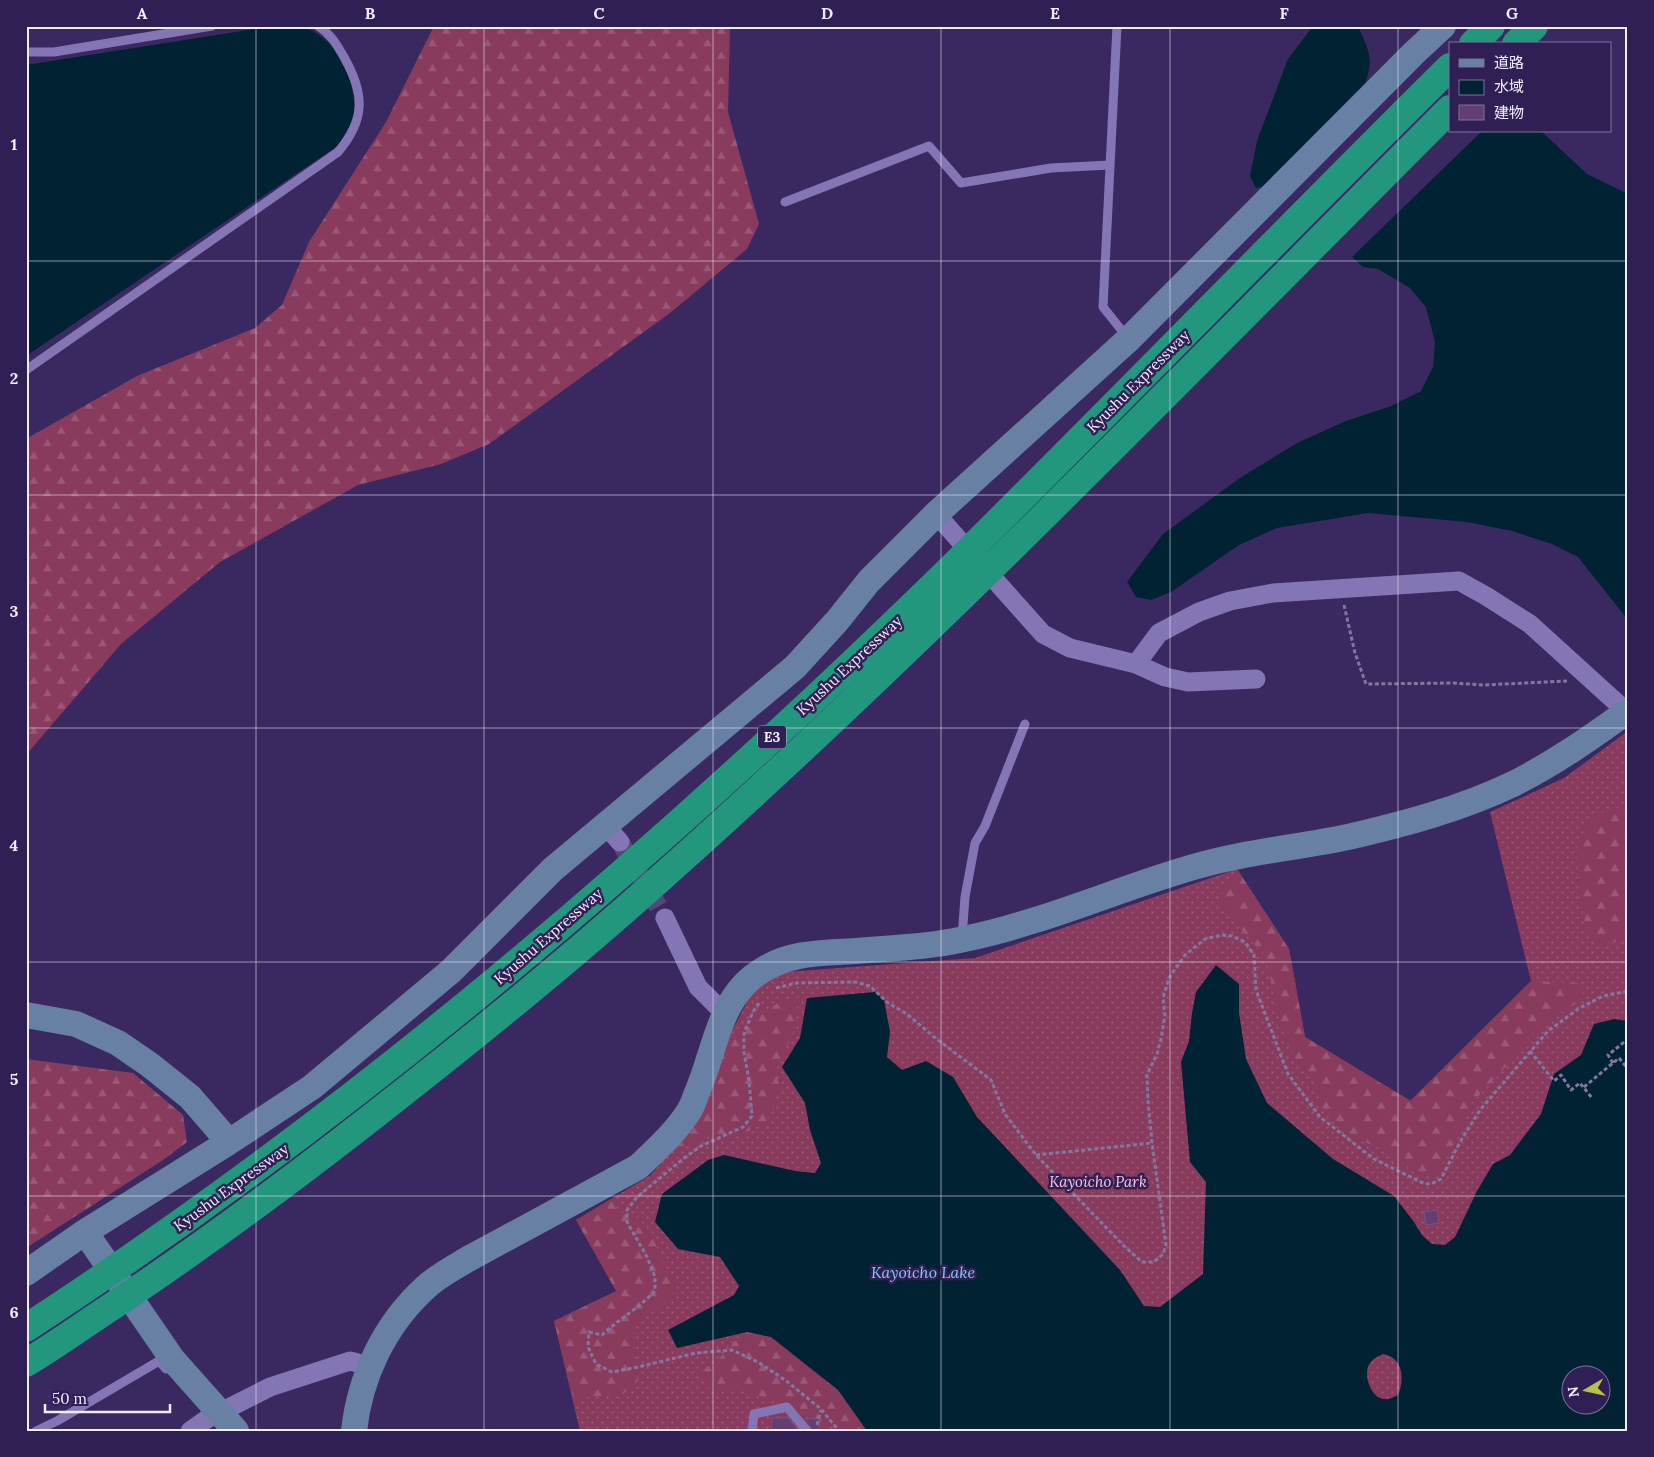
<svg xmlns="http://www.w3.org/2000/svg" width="1654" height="1457" viewBox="0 0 1654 1457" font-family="Lora,'Noto Sans JP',serif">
<defs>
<pattern id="grass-dots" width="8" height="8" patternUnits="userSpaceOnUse" patternTransform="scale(1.25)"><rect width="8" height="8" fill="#883b5d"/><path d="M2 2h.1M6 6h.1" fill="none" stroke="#995875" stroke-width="1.8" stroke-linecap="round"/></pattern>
<pattern id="forest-firs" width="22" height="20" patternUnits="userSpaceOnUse" patternTransform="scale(1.25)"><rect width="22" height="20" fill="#883b5d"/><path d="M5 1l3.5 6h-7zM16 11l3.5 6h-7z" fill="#995875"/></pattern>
</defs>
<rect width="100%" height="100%" fill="#3a2960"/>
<!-- grass -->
<path fill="url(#grass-dots)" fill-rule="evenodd" d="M1628 731V1431H580L554 1321 617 1291 576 1220 651 1175 700 1114 726 1043 755 986 784 972 975 958 1237 869 1289 949 1305 1037 1411 1101 1531 981 1490 812 1564 778ZM1572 1374H1602V1404H1572Z"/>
<!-- forest -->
<path fill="url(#forest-firs)" d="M434 26H730L728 112 759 224 747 249 670 313 489 444 441 464 358 485 220 562 121 644 26 755V439L137 376 255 328 282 305 309 242 386 122Z
M1628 806V937L1610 944H1599L1585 924 1580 897 1577 851 1585 827 1607 809Z
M1237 869 1289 949 1305 1037 1410 1101 1531 981 1577 983 1583 992 1577 1003 1549 1020 1527 1038 1511 1061 1469 1106 1459 1135 1438 1170 1432 1175 1419 1174 1379 1148 1353 1137 1338 1126 1323 1109 1313 1080 1301 1068 1289 1047 1277 1012 1266 957 1240 928 1237 917 1221 909 1222 889Z
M799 997 793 1032 775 1073 780 1086 772 1111 764 1124 723 1142 710 1136 679 1149 674 1146 726 1043 758 1014 784 1000Z
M26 1059 133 1073 183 1115 187 1142 163 1160 26 1248Z
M611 1199 619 1211 637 1218 653 1234 660 1257 677 1287 664 1305 639 1318 633 1333 638 1381 623 1394 588 1397 574 1401 554 1321 616 1291 576 1220Z
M747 1332 771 1337 838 1390 867 1431H825L796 1408 743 1390 706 1387 699 1372 717 1361 737 1339Z"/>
<!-- water -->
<path fill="#023" fill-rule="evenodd" d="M274 26C284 26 295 25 305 28 337 38 357 82 354 114 353 124 343 136 339 145L26 356V65Z
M1313 26H1358C1371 56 1374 59 1363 90L1270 185 1256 188 1250 176 1257 141 1288 59Z
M1482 131H1541L1587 174 1628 194V620L1578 557 1552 544 1512 531 1467 522 1368 513 1277 528 1239 545 1171 592 1151 600 1136 597 1127 582 1163 534 1240 478 1297 443 1346 421 1391 406 1421 391 1433 367 1435 342 1426 307 1410 288 1378 269 1363 267 1352 257Z
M1216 965 1239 984V1013L1246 1059 1267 1103 1333 1159 1394 1196 1414 1222 1422 1235 1432 1244 1445 1245 1455 1237 1477 1191 1493 1164 1510 1155 1541 1114 1554 1074 1581 1055 1594 1024 1614 1019 1628 1021V1431H867L838 1390 771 1337 747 1332 677 1348 668 1330 734 1295 739 1286 720 1257 678 1249 655 1222 662 1194 708 1160 724 1155 795 1171 815 1173 821 1163 810 1130 805 1103 782 1067 800 1038 807 998 875 992 884 1000 890 1032 887 1057 902 1070 926 1061 953 1077 977 1117 1120 1270 1144 1306 1160 1307 1203 1274 1206 1182 1190 1162 1181 1062 1189 1041 1192 1013 1196 992ZM1383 1354C1403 1357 1405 1379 1398 1395 1392 1398 1386 1401 1380 1398 1369 1393 1363 1372 1370 1363 1373 1359 1378 1356 1383 1354ZM1572 1374H1602V1404H1572Z"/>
<!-- building -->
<path fill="#623e73" stroke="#765188" d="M1437 1210 1439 1223 1426 1225 1424 1212Z
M772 1418H788L799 1431H771Z
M805 1419H819V1431H813Z"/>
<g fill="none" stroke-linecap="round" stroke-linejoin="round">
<!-- street-tunnel -->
<path stroke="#554777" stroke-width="19" stroke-dasharray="19 9" stroke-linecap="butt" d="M620 842 665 918"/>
<!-- path -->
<path stroke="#82779e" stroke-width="3" stroke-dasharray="4 2.5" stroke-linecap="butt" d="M1344 605 1355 653 1366 684 1453 683 1484 685 1567 681
M776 988 797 983 855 982 870 986 888 1003 907 1014 934 1037 991 1080 1005 1114 1036 1155 1123 1245 1142 1262H1154L1163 1254 1166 1245 1152 1143 1148 1101 1147 1075 1157 1054 1161 1039 1165 1015 1163 998 1169 978 1185 955 1205 939 1222 935 1232 936 1245 942 1254 955 1256 990 1288 1074 1320 1117 1374 1159 1425 1184 1433 1183 1441 1179 1460 1142 1480 1110 1548 1031 1578 1009 1603 996 1628 991
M759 1003 753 1012 744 1033V1053L749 1080 752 1116 743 1127 701 1146 684 1158 637 1197 627 1210V1222L647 1257 655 1277V1291C639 1308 619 1319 602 1335L589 1332 588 1347 596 1364 612 1372 638 1367 696 1353 732 1350 758 1362 785 1380 821 1409 839 1431
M1530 1051 1554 1081 1561 1075 1571 1090 1580 1083 1592 1098
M1613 1063 1608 1055 1628 1039
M1584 1087 1619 1058 1628 1069
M1036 1155 1152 1143
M817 1425 821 1410"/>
<!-- lane -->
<path stroke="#8476b4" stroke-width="9" d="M1117 26 1103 307 1127 337
M26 52H54L212 26
M785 202 929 146 961 183 1051 168 1110 165
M26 370 338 152C365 120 365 95 345 59 337 45 332 35 318 26
M962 938 965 897 975 843 985 826 1025 724
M36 1431 57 1421 159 1361 166 1369
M752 1431 754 1414 787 1407 807 1431"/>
<!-- street -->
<path stroke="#8476b4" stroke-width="19" d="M936 514 1043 634 1070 648 1136 664 1159 633 1199 612 1230 601 1273 593 1459 581 1486 596 1530 624 1617 703 1625 713H1628
M1136 664 1165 677 1188 682 1256 679
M605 825 620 842
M665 918 698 987 724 1013
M190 1431 207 1419 270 1387 350 1361 369 1366"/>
<!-- secondary -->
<path stroke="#6780a4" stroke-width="26" d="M26 1015 76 1024 118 1043 150 1065 190 1097 229 1142
M85 1232 173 1360 236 1431
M26 1273 85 1232 229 1142 312 1087 451 971 553 869 795 667 837 621 869 581 936 514 1129 339 1414 53 1443 26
M354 1431C360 1376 385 1324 426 1287 439 1275 455 1267 470 1258L638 1167C656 1150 676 1132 689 1111 693 1105 695 1097 698 1090 716 1048 719 997 761 971 790 952 822 953 855 951 892 948 929 947 964 939 1042 923 1115 890 1190 868 1242 852 1296 848 1348 837 1404 824 1461 809 1513 784 1553 764 1589 739 1625 713"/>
<!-- highway -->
<path stroke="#22977e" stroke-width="28" d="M1473 44 1491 26
M1516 44 1534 26
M26 1328C358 1112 660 852 943 576 1114 408 1280 235 1450 67
M26 1363C56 1345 85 1324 114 1305 218 1236 317 1161 414 1084 499 1017 583 948 663 876 937 632 1191 368 1450 109"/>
</g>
<!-- grid -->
<path fill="none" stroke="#f0eefc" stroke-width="1" stroke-opacity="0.55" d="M256 26V1431M484 26V1431M713 26V1431M941 26V1431M1170 26V1431M1398 26V1431M26 261H1628M26 495H1628M26 728H1628M26 962H1628M26 1196H1628"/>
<g text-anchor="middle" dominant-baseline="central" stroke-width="5" stroke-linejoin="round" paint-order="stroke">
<!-- shield labels -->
<rect fill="#301f55" stroke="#b6b0ca" stroke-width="1" x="758" y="725.5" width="28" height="23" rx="4"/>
<g font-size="14" font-weight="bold" fill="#f0eefc">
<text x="772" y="737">E3</text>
</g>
<!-- street labels -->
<g font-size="15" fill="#f0eefc" stroke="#301f55">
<text transform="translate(1138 381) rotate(-45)">Kyushu Expressway</text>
<text transform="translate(849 665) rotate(-43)">Kyushu Expressway</text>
<text transform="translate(548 936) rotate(-41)">Kyushu Expressway</text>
<text transform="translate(231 1187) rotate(-36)">Kyushu Expressway</text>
</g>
<!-- park labels -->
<g font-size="15" font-style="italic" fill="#f9c6d9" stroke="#301f55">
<text x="1098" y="1181">Kayoicho Park</text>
</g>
<!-- water labels -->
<g font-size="16" font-style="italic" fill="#81caf3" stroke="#301f55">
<text x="923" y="1272">Kayoicho Lake</text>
</g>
</g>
<!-- border -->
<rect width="1654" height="1457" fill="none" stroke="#301f55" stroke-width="55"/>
<!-- legend -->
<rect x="1449" y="42" width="162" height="90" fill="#301f55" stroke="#7d7298"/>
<rect x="1459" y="59" width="25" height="8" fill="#6780a4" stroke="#7d7298"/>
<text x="1494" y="68" font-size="15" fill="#f0eefc">道路</text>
<rect x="1459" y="80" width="25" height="15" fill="#002233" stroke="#7d7298"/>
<text x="1494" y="92" font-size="15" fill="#f0eefc">水域</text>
<rect x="1459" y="105" width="25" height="15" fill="#623e73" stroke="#7d7298"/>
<text x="1494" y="118" font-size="15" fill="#f0eefc">建物</text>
<!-- north arrow -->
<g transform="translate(1586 1390) rotate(261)"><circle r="24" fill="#301f55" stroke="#7d7298"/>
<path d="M0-4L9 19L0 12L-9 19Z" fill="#b6c149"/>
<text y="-8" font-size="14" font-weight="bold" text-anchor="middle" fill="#f0eefc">N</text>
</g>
<!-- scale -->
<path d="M45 1404v8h125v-8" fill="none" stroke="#f0eefc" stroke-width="2.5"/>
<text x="52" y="1404" font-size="15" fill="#f0eefc" stroke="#301f55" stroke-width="4" paint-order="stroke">50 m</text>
<rect x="28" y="28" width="1598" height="1402" fill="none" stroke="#f0eefc" stroke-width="2"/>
<g font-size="16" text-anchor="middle" font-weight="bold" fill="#f0eefc">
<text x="142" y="19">A</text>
<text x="370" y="19">B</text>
<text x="599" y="19">C</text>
<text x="827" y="19">D</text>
<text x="1055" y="19">E</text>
<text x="1284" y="19">F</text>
<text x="1512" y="19">G</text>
<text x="14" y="150">1</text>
<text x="14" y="384">2</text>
<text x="14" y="617">3</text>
<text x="14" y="851">4</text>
<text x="14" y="1085">5</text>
<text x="14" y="1318">6</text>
</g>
</svg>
